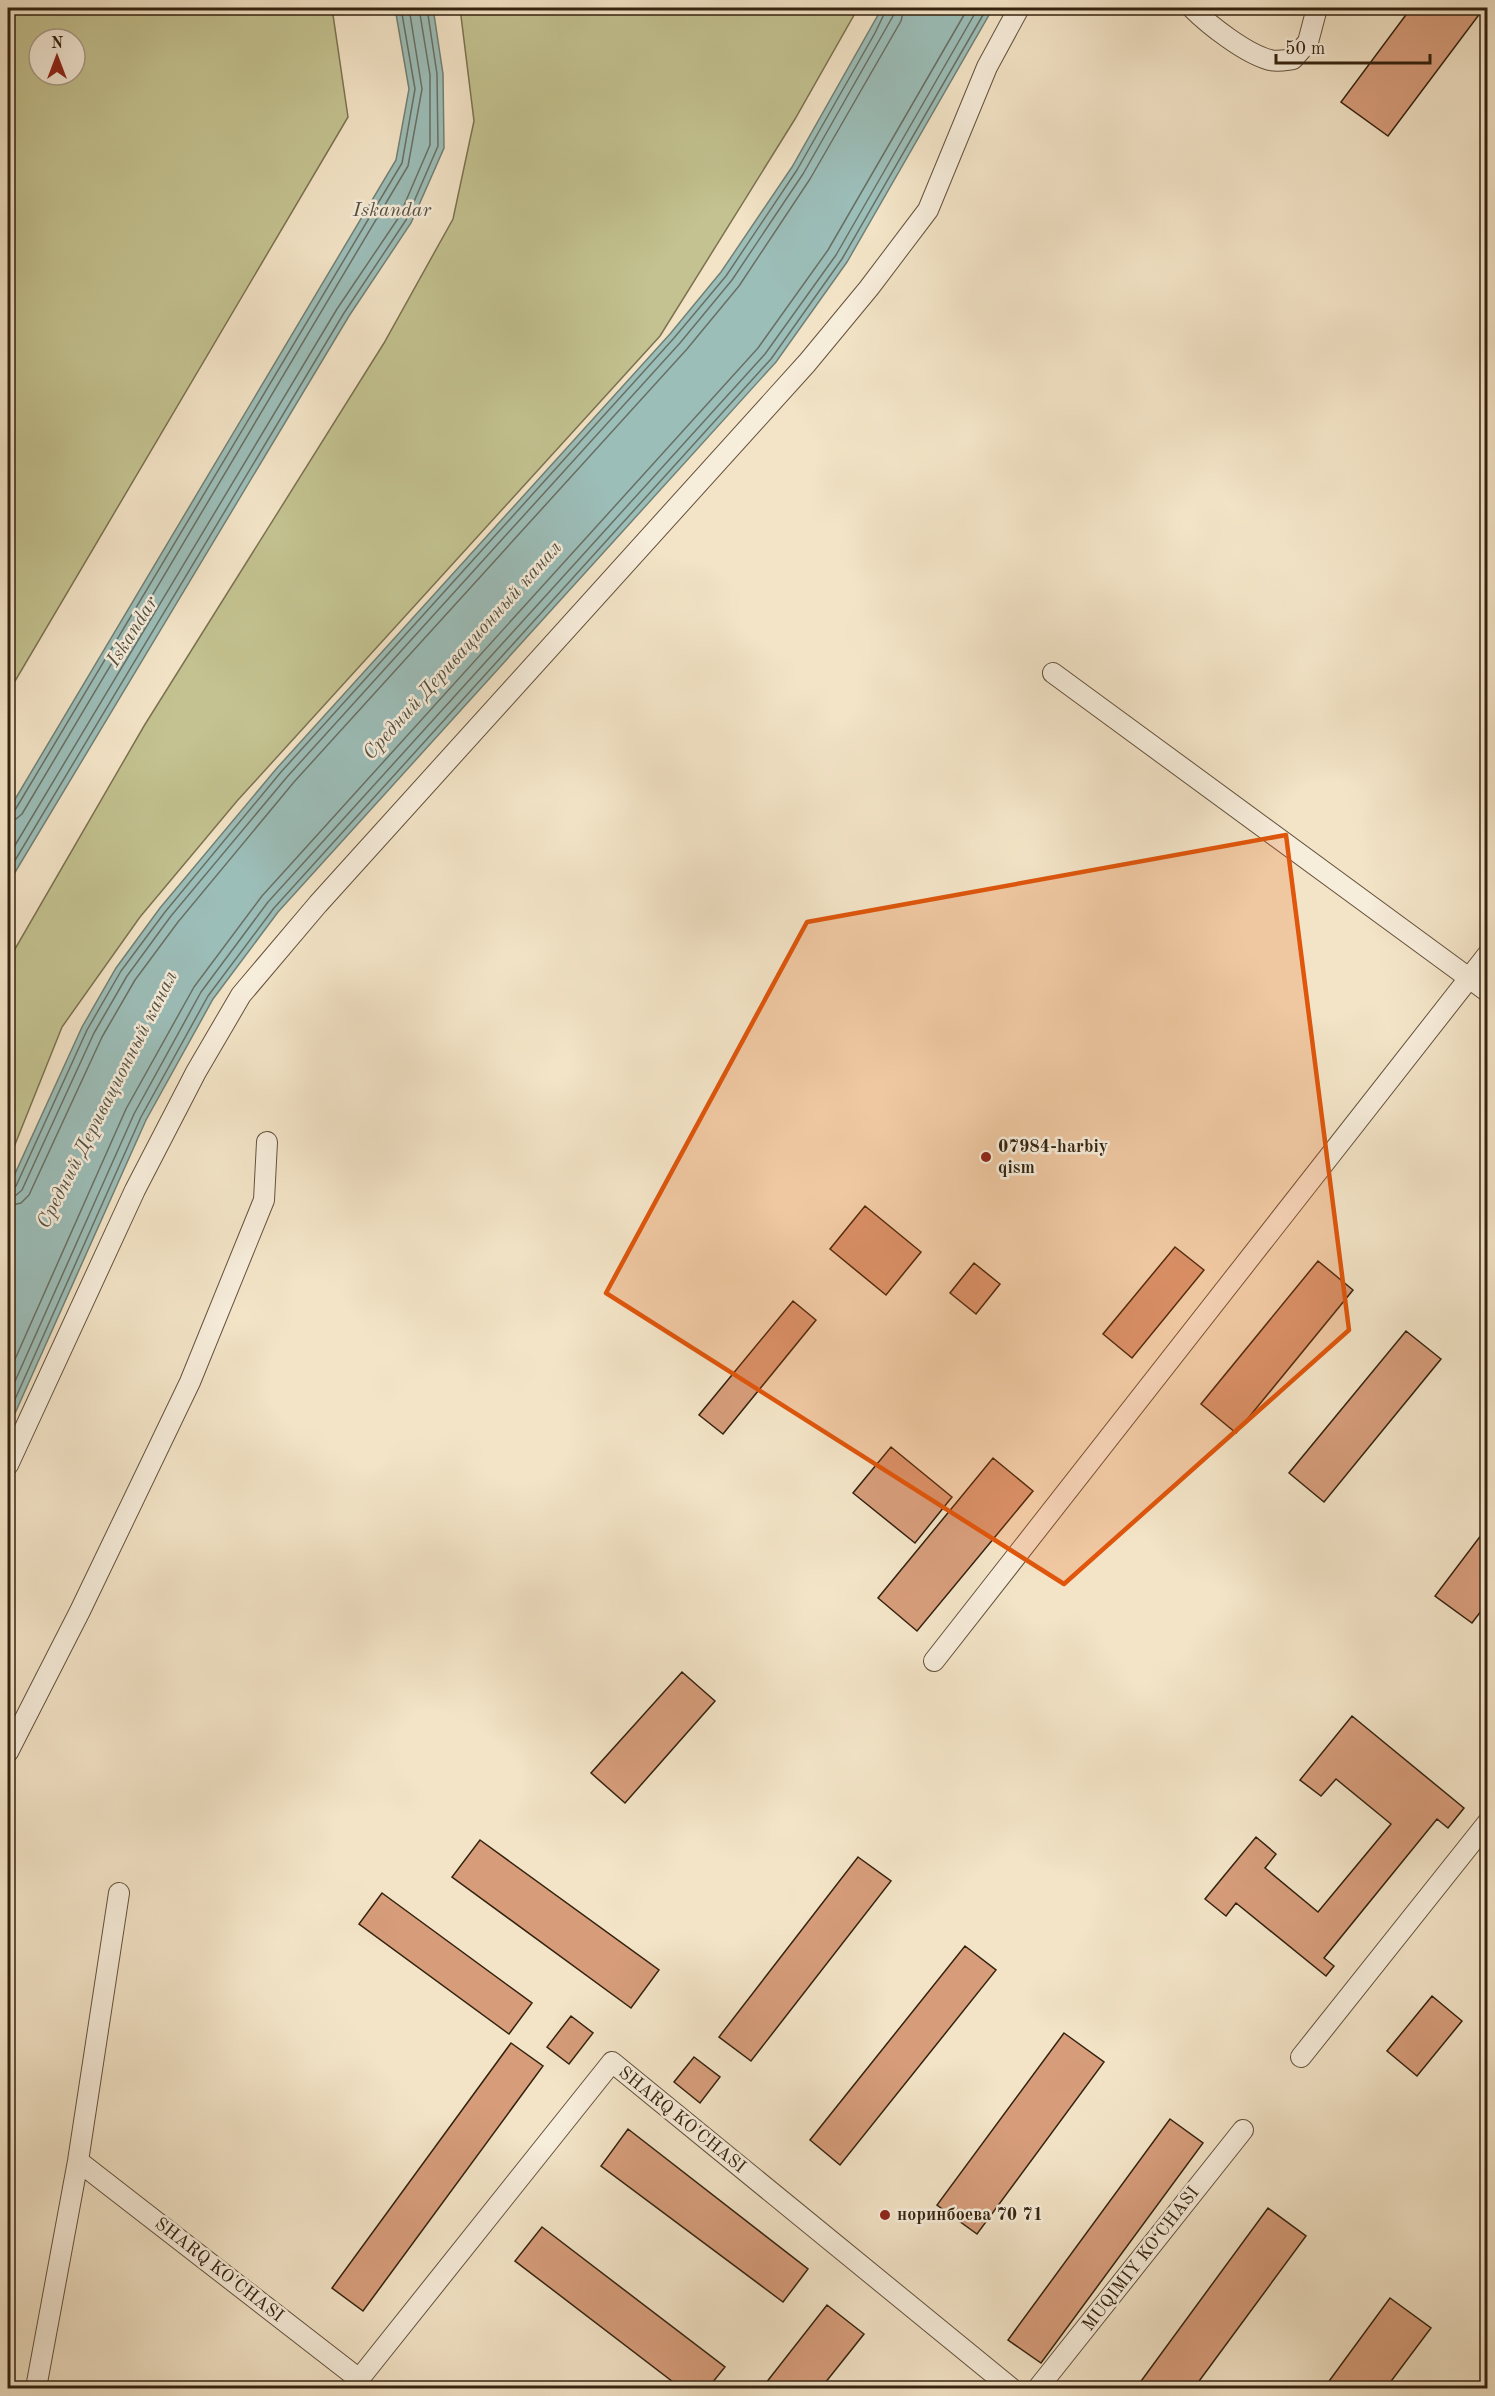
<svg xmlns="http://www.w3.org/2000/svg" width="1495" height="2396" viewBox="0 0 1495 2396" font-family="'Old Standard TT',serif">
<rect width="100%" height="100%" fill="#f3e4c7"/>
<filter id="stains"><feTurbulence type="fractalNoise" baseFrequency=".00333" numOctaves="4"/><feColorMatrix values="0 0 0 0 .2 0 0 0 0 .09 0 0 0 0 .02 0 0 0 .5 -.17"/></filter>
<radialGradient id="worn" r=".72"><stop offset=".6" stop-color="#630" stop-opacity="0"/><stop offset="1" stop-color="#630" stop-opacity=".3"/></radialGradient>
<!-- green -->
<path fill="#c3c290" stroke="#7c7250" stroke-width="1.5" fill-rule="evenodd" d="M8 8H332L348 117 8 693ZM39 39H75V75H39Z
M460 8H858L795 119 660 336 237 801 140 917 62 1027 8 1162V961L144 726 384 343 453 219 474 121Z"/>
<!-- water -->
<path fill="#9cbeb9" stroke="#728075" stroke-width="1.5" d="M395 8H433L443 74 444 148 411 223 349 316 8 884V811L396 160 409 89Z
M882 8H993L847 262 776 362 278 912 213 999 146 1120 8 1429V1189L82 1027 116 968 160 908 277 768 670 334 721 272 792 167Z"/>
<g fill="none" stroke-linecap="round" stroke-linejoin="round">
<!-- shore -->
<path stroke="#687064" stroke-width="1.5" d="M8 813 15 810 402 163 415 89 401 8
M8 821 16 819 22 814 408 166 422 89 409 8
M8 857 337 309 399 217 430 145V75L419 8
M8 872 344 313 406 220 438 146 437 74 427 8
M8 1190 16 1186 87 1030 121 971 165 912 281 772 674 338 726 276 797 170 875 33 887 8
M8 1197 15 1196 22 1190 94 1033 127 976 171 916 287 777 680 343 732 280 803 174 893 16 895 8
M8 1206 21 1203 29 1195 102 1037 135 980 178 922 294 782 687 349 739 286 810 179 901 21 904 8
M8 1375 126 1109 194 987 262 896 758 348 828 250 968 8
M8 1397 134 1114 201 992 268 902 765 354 836 255 978 8
M8 1415 141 1117 208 996 274 908 771 359 842 259 987 8"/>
</g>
<!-- building -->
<path fill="#d79d7b" stroke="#34220f" stroke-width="1.5" d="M1411 8H1484L1388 136 1341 102Z
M865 1206 921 1252 886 1295 830 1249Z
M1175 1247 1204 1270 1132 1358 1103 1334Z
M1318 1261 1353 1290 1236 1433 1201 1404Z
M974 1263 1000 1284 976 1314 950 1293Z
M793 1301 816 1320 723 1434 699 1415Z
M1406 1331 1441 1359 1324 1502 1289 1473Z
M891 1447 952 1497 915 1543 853 1493Z
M993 1458 1033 1491 917 1631 878 1598Z
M1488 1526V1602L1472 1623 1435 1596Z
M682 1672 715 1701 625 1803 591 1773Z
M1352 1716 1464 1808 1448 1828 1437 1819 1324 1958 1334 1966 1326 1976 1236 1903 1226 1916 1205 1899 1256 1837 1276 1854 1265 1868 1318 1912 1391 1824 1336 1779 1321 1796 1300 1780Z
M480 1840 659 1970 631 2008 452 1877Z
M858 1857 891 1881 751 2061 719 2037Z
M382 1893 532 2003 509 2034 359 1924Z
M965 1946 996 1970 840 2165 810 2140Z
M1432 1996 1462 2021 1417 2076 1387 2051Z
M571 2016 593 2033 569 2064 547 2047Z
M1064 2033 1104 2062 977 2234 937 2205Z
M511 2043 543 2066 363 2311 332 2288Z
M694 2057 720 2077 700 2103 674 2082Z
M1170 2119 1203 2143 1041 2363 1008 2340Z
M628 2129 808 2269 783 2302 601 2166Z
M1268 2208 1306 2236 1194 2388H1136Z
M542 2227 725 2367 708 2388H681L515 2261Z
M1390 2298 1431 2328 1386 2388H1324Z
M827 2305 864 2334 821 2388H762Z"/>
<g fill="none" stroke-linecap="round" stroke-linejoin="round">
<!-- minor casing -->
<g stroke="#64523d" stroke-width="22">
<path id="minor" d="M1192 8C1209 25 1246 54 1270 60 1277 62 1286 60 1293 59L1308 42 1317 8
M1053 673 1488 992
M8 1465 135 1190 196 1072 241 995 318 904 807 363 869 288 928 210 987 67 1019 8
M934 1661 1488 954
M8 1752 80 1611 190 1382 264 1200 267 1142
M1301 2057 1488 1822
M78 2161 359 2379
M36 2388 78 2161 119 1893
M352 2388 612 2062 1011 2388
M1038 2388 1243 2130"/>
</g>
<!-- minor -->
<use href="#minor" stroke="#f7eddb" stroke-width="20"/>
</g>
<!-- marked area -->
<path fill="#df560c" fill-opacity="0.2" stroke="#df560c" stroke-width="4.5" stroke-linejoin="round" d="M1286 835 1349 1330 1064 1584 606 1293 807 922Z"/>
<!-- markers -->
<g fill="#8f2418" stroke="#f7eddb" stroke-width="2">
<circle cx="986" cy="1157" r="6"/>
<circle cx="885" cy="2215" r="6"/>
</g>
<g text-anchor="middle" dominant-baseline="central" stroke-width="5" stroke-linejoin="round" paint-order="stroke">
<!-- poi labels -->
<g font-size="18" font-weight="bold" fill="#34220f" stroke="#f7eddb" text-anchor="start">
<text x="998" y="1147">07984-harbiy<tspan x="998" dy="21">qism</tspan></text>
<text x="897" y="2215">норинбоева 70 71</text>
</g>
<!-- street labels -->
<g font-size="18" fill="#34220f" stroke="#f7eddb">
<text transform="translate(682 2120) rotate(39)">SHARQ KO'CHASI</text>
<text transform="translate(1141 2259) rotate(-52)">MUQIMIY KO‘CHASI</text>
<text transform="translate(219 2270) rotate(38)">SHARQ KO'CHASI</text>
</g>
<!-- water labels -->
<g font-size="20" font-style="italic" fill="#535142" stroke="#f7eddb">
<text x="392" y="211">Iskandar</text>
<text transform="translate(133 632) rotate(-58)">Iskandar</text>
<text transform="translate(463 651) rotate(-48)">Средний Деривационный канал</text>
<text transform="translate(108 1100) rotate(-63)">Средний Деривационный канал</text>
</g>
</g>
<!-- margin -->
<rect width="1495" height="2396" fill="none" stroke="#f3e4c7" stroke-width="30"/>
<rect x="9" y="9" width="1477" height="2378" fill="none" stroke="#34220f" stroke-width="3"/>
<rect x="15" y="15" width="1465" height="2366" fill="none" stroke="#34220f" stroke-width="1.5"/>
<!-- north arrow -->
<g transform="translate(57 57)"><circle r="28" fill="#f7eddb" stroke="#a99c89" stroke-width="1.5"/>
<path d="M0-4.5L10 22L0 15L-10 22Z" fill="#8f2418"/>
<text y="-9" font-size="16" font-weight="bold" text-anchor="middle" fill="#34220f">N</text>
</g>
<!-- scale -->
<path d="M1276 54v9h154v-9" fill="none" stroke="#34220f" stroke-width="3"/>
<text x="1285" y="54" font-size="18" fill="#34220f" stroke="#f7eddb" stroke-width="4.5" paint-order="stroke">50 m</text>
<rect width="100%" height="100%" filter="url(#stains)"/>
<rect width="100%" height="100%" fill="url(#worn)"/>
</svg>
